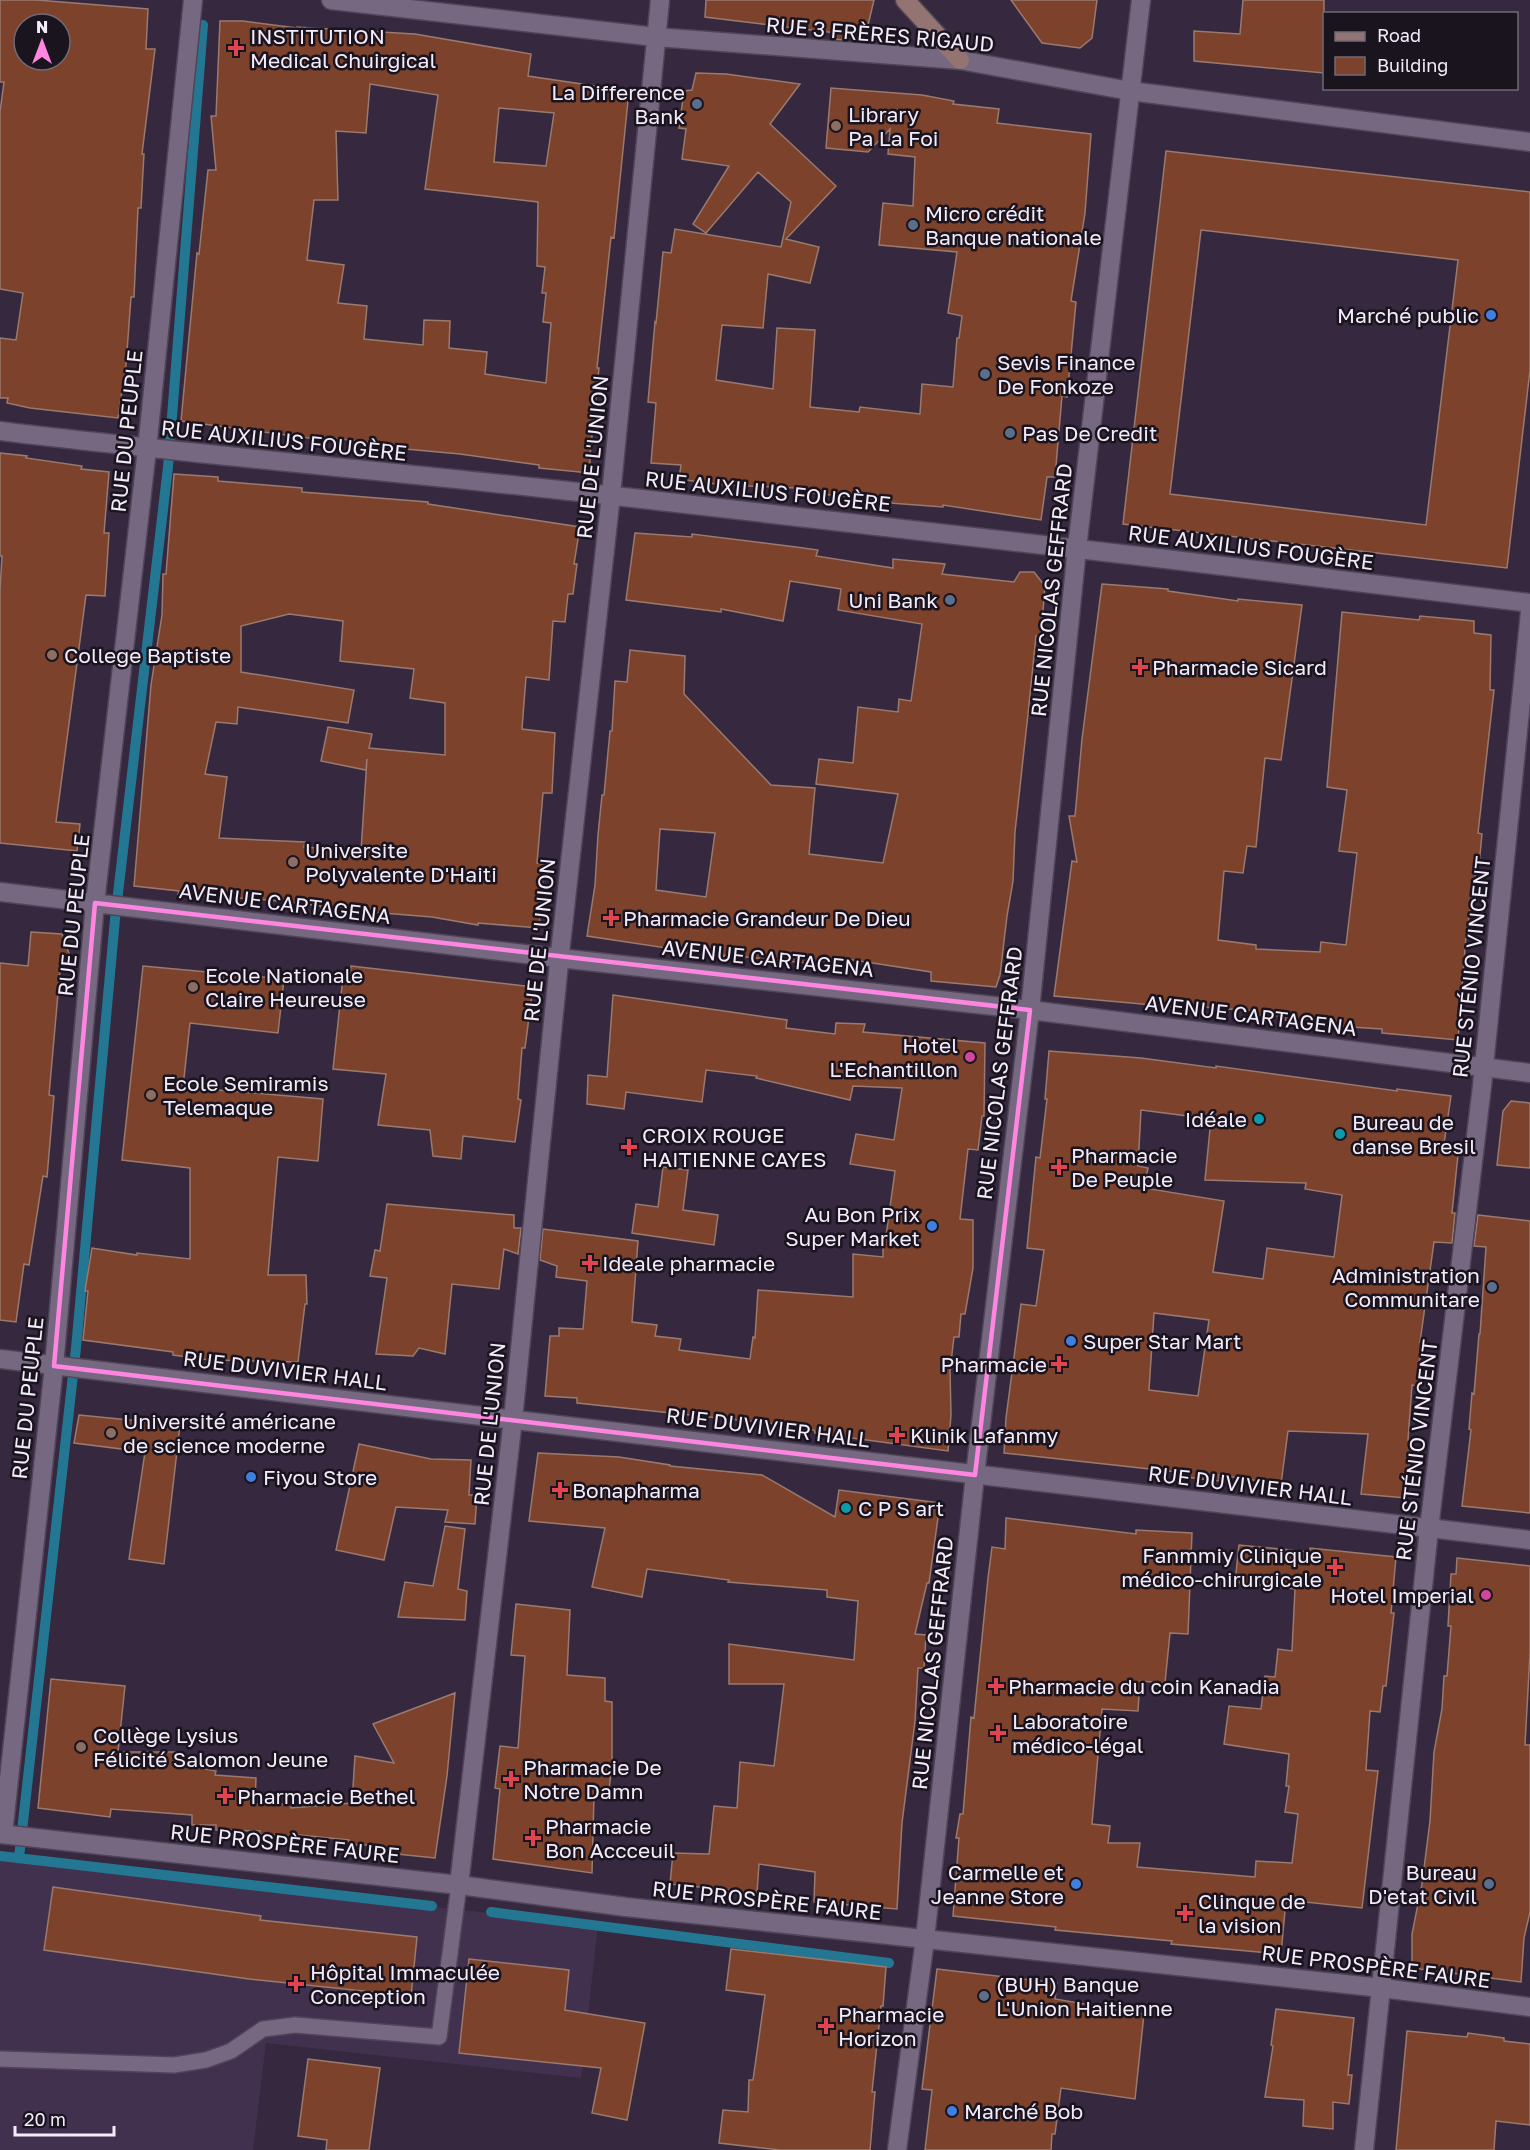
<svg xmlns="http://www.w3.org/2000/svg" width="1530" height="2150" viewBox="0 0 1530 2150" font-family="'Golos Text',sans-serif">
<rect width="100%" height="100%" fill="#35283f"/>
<!-- built -->
<path fill="#42314e" d="M0 1858 598 1925 581 2078 266 2043 253 2150H0Z"/>
<g fill="none" stroke-linecap="round" stroke-linejoin="round">
<!-- stream -->
<path stroke="#247792" stroke-width="10" d="M0 1856 432 1906
M19 1858 76 1348 115 919 168 467 203 25
M491 1912 889 1963"/>
</g>
<!-- building -->
<path fill="#7c422b" stroke="#9a7a6e" stroke-width="1.5" fill-rule="evenodd" d="M0 0H37L148 9 146 49H155L142 154H144L143 171 141 208H138L134 297H131L126 365 118 418 30 408 7 403 8 398H0V338L16 340 23 293 0 289V112L4 82H0ZM24 24H60V60H24Z
M706 0H874L868 25 842 40 835 39 836 33 705 17Z
M1011 0H1097L1092 38 1080 48 1042 43Z
M1243 0H1324V73L1194 61V31L1240 34Z
M220 21H243L297 28V27L415 34 531 54 528 76 629 91 614 238 611 237 597 368H599L590 455V473L539 468V465L460 454 384 447 385 444 323 437V440L181 421 197 253 199 254 208 170H216L211 116H216ZM370 84 438 95 425 189 538 202 537 266 545 267 542 293H546L543 322 551 323 546 383 485 374 487 352 449 348 450 321 424 320 423 345 364 339 367 306 338 303 344 265 307 260 314 200H338L336 131 366 133ZM499 108 554 113 546 166 494 162Z
M696 73 726 74 800 84 770 124 836 186 786 239 819 247 810 283 768 274 763 328 722 325 716 380 773 389 777 328 815 330 810 407 859 412 860 407 920 414 922 384 953 387 957 338H959L962 316 948 313 957 252 879 245 883 203 913 206 915 157 888 154 890 129 868 152 826 148 831 88 922 95 954 101 953 104 999 109 997 123 1091 134 1085 213 1071 301 1076 302 1067 397 1062 396 1055 477H1047L1041 520 943 505V507L877 502V500L794 491 795 488 725 485 700 482 679 479 681 465 651 463 656 403 648 402 655 322 656 323 663 252 671 253 675 229 781 247 791 202 758 172 706 233 693 224 729 166 682 159 686 129 679 128 684 91 692 90Z
M1166 151 1530 192V370L1507 568 1123 524ZM1201 230 1458 260 1426 525 1170 494Z
M0 453 27 456 26 458 82 466 81 469 109 472 104 533H109L105 596 86 595 56 822 80 824 77 851 0 843V590L2 556H0Z
M174 474 218 477V481L302 488V492L428 502V504L580 527 574 564H577L573 594H568L565 622 553 621 549 680 526 677 522 729 555 733 552 793H543L537 863 544 864 539 928 478 923V925L432 917 321 908V906L268 900 178 894 179 891 134 886 151 685 162 615 163 574H166ZM289 614 343 621 340 661 414 669 410 698 445 703V755L369 748 372 734 328 727 321 761 366 770 367 759 361 851 304 847 305 842 219 838 227 777 205 774 216 722 237 724 238 707 348 723 354 690 241 672V626Z
M635 533 692 537V534L796 547 818 550 816 556 893 568V559L945 564 942 574 1014 582 1020 572H1034L1045 586 1041 636H1036L1028 714 1015 832 1013 881 1007 916 1000 975 996 987 931 981V972L840 958 839 966 724 955V957L666 951 667 948 587 936 595 885 598 835 602 795H604L610 731H612L615 681 627 682 630 650 685 656 684 694 771 785 815 788 809 854 883 863 898 794 816 784 819 759 853 763 858 707 898 712 899 699 911 701 922 624 838 610 841 589 790 581 783 621 721 609V612L626 600ZM660 829 715 833 706 897 656 890Z
M1102 584 1168 589V591L1238 601V599L1302 605 1281 760 1265 758 1256 847 1247 846 1243 873 1224 871 1218 940 1256 945V949L1320 952 1321 942 1346 945 1357 853 1339 851 1347 790 1327 787 1342 612 1419 620 1420 616 1474 621V633L1491 635 1490 690H1494L1478 833 1482 834 1479 865H1477L1466 936 1458 1040 1382 1033V1029L1319 1025V1023L1285 1020V1016L1255 1015 1256 1011 1176 1005 1175 1007 1054 996 1072 861 1077 862 1069 816H1075L1082 739Z
M31 932 62 934 70 956 69 972 60 971 49 1095 54 1096 47 1177 43 1176 29 1265 24 1264 16 1322 0 1320V963L28 966Z
M143 966 284 979 278 1033 190 1023 183 1087 323 1099 318 1161 278 1157 268 1275H306L307 1304H305L298 1362 210 1360 173 1355V1352L83 1340 88 1291H85L92 1248 137 1255V1253L190 1259V1168L122 1160Z
M351 966 533 987 525 1048H522L518 1099 521 1100 515 1142 463 1136 461 1159 433 1156 430 1130 378 1125 386 1074 333 1069 343 977 350 976Z
M613 995 787 1020 786 1028 835 1034 836 1023 865 1024 863 1032 985 1043 984 1116H982L978 1150 968 1149 960 1219 973 1220V1268L965 1314H961L959 1337H954L950 1370 951 1415 948 1451 815 1433 814 1430 776 1428V1424L577 1403V1398L545 1396 550 1336H559V1328L583 1329 587 1281 556 1277 557 1266 540 1260 543 1229 638 1241 632 1322 657 1325 655 1336 681 1339 679 1350 750 1359 753 1337 755 1338 758 1290 853 1297V1254L883 1257V1236H886L895 1171 850 1164 856 1134 894 1140 902 1088 853 1086 850 1100 756 1078 757 1076 706 1070 702 1102 626 1092 624 1109 587 1104 588 1075 607 1077Z
M1049 1051 1141 1058 1216 1068V1066L1397 1091V1089L1451 1096 1444 1144 1459 1145 1452 1213H1455L1452 1243 1434 1242 1420 1342 1422 1343 1418 1371 1420 1386 1412 1385 1408 1440H1412L1406 1498 1361 1494 1368 1434 1288 1431 1281 1484 1219 1475V1481L1185 1477 1186 1473 1004 1453 1006 1418 1021 1304 1036 1306 1044 1250 1027 1248 1036 1157 1040 1158 1047 1099H1045ZM1141 1110 1211 1119 1205 1180 1306 1183 1305 1189 1342 1195 1334 1257 1267 1248 1263 1279 1213 1272 1224 1201 1144 1188 1148 1168 1138 1166ZM1154 1313 1209 1320 1198 1396 1149 1390Z
M1511 1101 1530 1103V1168L1497 1165 1503 1111Z
M663 1167 688 1170 683 1210 718 1215 714 1245 632 1233 636 1204 658 1207Z
M387 1204 514 1215V1228H521L518 1254 504 1249 499 1289 452 1284 445 1354 419 1348 413 1356 376 1354 387 1278 370 1276 375 1250 380 1251Z
M1478 1215 1530 1221V1513L1462 1506 1471 1430 1469 1429 1472 1393 1474 1394 1479 1334H1480L1486 1247 1474 1246Z
M79 1415 180 1425 164 1564 129 1559 145 1452 74 1443Z
M359 1444 431 1459 471 1460 469 1495H477L475 1524 445 1522 448 1510 396 1507 384 1560 336 1550Z
M538 1453 619 1457 670 1465V1466L762 1475 835 1517 839 1490 940 1503 929 1583H927L915 1634 926 1635 924 1668H918L915 1721 902 1823 897 1909 814 1902 815 1872 759 1864 757 1893 670 1884 673 1853 709 1854 714 1806 737 1808 740 1762 774 1766 784 1684H729V1644L854 1660 858 1601 827 1597V1590L728 1582 729 1580 647 1569 642 1597 592 1587 605 1528 529 1521Z
M1006 1518 1136 1534V1530L1192 1533 1188 1634 1170 1633 1165 1683 1140 1681 1138 1711 1102 1709 1092 1824 1110 1826 1108 1843H1140L1137 1867 1255 1877 1256 1861 1292 1863 1298 1814 1285 1812 1289 1786H1286L1289 1754 1224 1744 1229 1706 1261 1709 1265 1676 1275 1677 1278 1649 1292 1651 1295 1589 1235 1582 1239 1545 1310 1552V1548L1396 1557 1391 1613H1394L1386 1686H1383L1380 1712 1370 1711 1366 1770 1378 1771 1362 1908 1286 1900 1281 1954 1171 1944 1172 1941 1055 1930 1056 1927 953 1916 959 1838H956L960 1814H963L971 1717 974 1718 988 1578 992 1547 1005 1549Z
M445 1526 465 1529 458 1589 467 1591 465 1620 398 1617 405 1582 433 1586Z
M1457 1558 1530 1566V1653L1525 1745H1530V1912L1524 1938 1521 1982 1412 1968V1934L1422 1884 1430 1821 1434 1752 1442 1709 1444 1676H1447L1451 1626H1448L1451 1574H1456Z
M516 1604 570 1610 567 1675 605 1678V1701L612 1702V1765L608 1798 594 1795 592 1873 493 1859 500 1789 495 1788 500 1746 518 1748 525 1656 511 1655Z
M51 1679 125 1686 118 1752H175L174 1763 216 1771 215 1775 256 1778 255 1804H291V1808L352 1803 355 1756 394 1763 373 1724 455 1693 447 1776 435 1858 377 1852 378 1845H349V1840L290 1834V1836L260 1834V1831L216 1830V1825H192V1815L111 1809 110 1817 38 1808Z
M53 1887 261 1916 260 1920 417 1937 411 1996 249 1979 44 1950Z
M731 1949 886 1967 883 2006H881L872 2092H875L870 2150H780L719 2143 723 2110 748 2112 749 2080H753L765 1995 726 1990Z
M469 1959 569 1970 565 2010 645 2023 627 2120 592 2113 601 2068 459 2053Z
M937 1969 1057 1983 1055 1999 1144 2014 1135 2099 1061 2088 1055 2134H1052L1051 2150H925L932 2090 922 2089Z
M1276 2009 1354 2018 1348 2075H1352L1349 2104 1333 2102V2129L1303 2126 1304 2100 1265 2097 1273 2046 1271 2045Z
M1407 2031 1467 2037 1468 2033 1504 2038V2041L1530 2044V2125L1496 2121 1494 2150H1396Z
M308 2059 380 2068 369 2150H326L327 2140 298 2136Z"/>
<g fill="none" stroke-linecap="round" stroke-linejoin="round">
<!-- service casing -->
<g stroke="#504558" stroke-width="18">
<path id="service" d="M0 2059 174 2065 206 2060 231 2051 263 2029 295 2025 439 2037 459 1885"/>
</g>
<!-- minor casing -->
<g stroke="#504558" stroke-width="21">
<path id="minor" d="M331 0 656 37 960 60
M0 431C205 456 410 473 615 496 921 529 1225 566 1530 603
M0 892 559 958 1030 1010 1530 1073
M0 1834 459 1885 626 1907 1382 1988 1530 2007
M3 1834 54 1366 95 903 147 449 193 0
M459 1885 513 1419 560 953 611 495 660 0
M897 2150 925 1939 975 1475 1030 1010 1077 548 1141 0
M1364 2150 1429 1529 1482 1086 1530 612"/>
</g>
<!-- tertiary casing -->
<g stroke="#504558" stroke-width="21">
<path id="tertiary" d="M960 60 1130 91 1530 142
M0 1359 1530 1540"/>
</g>
<!-- secondary casing -->
<g stroke="#504558" stroke-width="21">
<path id="secondary" d="M905 0 960 60"/>
</g>
<!-- service -->
<use href="#service" stroke="#776882" stroke-width="15"/>
<!-- minor -->
<use href="#minor" stroke="#776882" stroke-width="18"/>
<!-- tertiary -->
<use href="#tertiary" stroke="#776882" stroke-width="18"/>
<!-- secondary -->
<use href="#secondary" stroke="#947473" stroke-width="18"/>
</g>
<!-- marked area -->
<path fill="none" stroke="#fe86e1" stroke-width="4.5" stroke-linejoin="round" d="M95 903 1030 1010 975 1475 54 1366Z"/>
<!-- markers -->
<g fill="#e0444e" stroke="#1a141e" stroke-width="2">
<path d="M233 39h6v6h6v6h-6v6h-6v-6h-6v-6h6z"/>
<path d="M1137 658h6v6h6v6h-6v6h-6v-6h-6v-6h6z"/>
<path d="M608 909h6v6h6v6h-6v6h-6v-6h-6v-6h6z"/>
<path d="M626 1138h6v6h6v6h-6v6h-6v-6h-6v-6h6z"/>
<path d="M1056 1158h6v6h6v6h-6v6h-6v-6h-6v-6h6z"/>
<path d="M587 1254h6v6h6v6h-6v6h-6v-6h-6v-6h6z"/>
<path d="M1056 1355h6v6h6v6h-6v6h-6v-6h-6v-6h6z"/>
<path d="M894 1426h6v6h6v6h-6v6h-6v-6h-6v-6h6z"/>
<path d="M557 1481h6v6h6v6h-6v6h-6v-6h-6v-6h6z"/>
<path d="M1332 1558h6v6h6v6h-6v6h-6v-6h-6v-6h6z"/>
<path d="M993 1677h6v6h6v6h-6v6h-6v-6h-6v-6h6z"/>
<path d="M995 1724h6v6h6v6h-6v6h-6v-6h-6v-6h6z"/>
<path d="M508 1770h6v6h6v6h-6v6h-6v-6h-6v-6h6z"/>
<path d="M222 1787h6v6h6v6h-6v6h-6v-6h-6v-6h6z"/>
<path d="M530 1829h6v6h6v6h-6v6h-6v-6h-6v-6h6z"/>
<path d="M1182 1904h6v6h6v6h-6v6h-6v-6h-6v-6h6z"/>
<path d="M293 1975h6v6h6v6h-6v6h-6v-6h-6v-6h6z"/>
<path d="M823 2017h6v6h6v6h-6v6h-6v-6h-6v-6h6z"/>
</g>
<g fill="#5c6f8a" stroke="#1a141e" stroke-width="2">
<circle cx="697" cy="104" r="6"/>
<circle cx="913" cy="225" r="6"/>
<circle cx="985" cy="374" r="6"/>
<circle cx="1010" cy="433" r="6"/>
<circle cx="950" cy="600" r="6"/>
<circle cx="1492" cy="1287" r="6"/>
<circle cx="1489" cy="1884" r="6"/>
<circle cx="984" cy="1996" r="6"/>
</g>
<g fill="#8d6e63" stroke="#1a141e" stroke-width="2">
<circle cx="836" cy="126" r="6"/>
<circle cx="52" cy="655" r="6"/>
<circle cx="293" cy="862" r="6"/>
<circle cx="193" cy="987" r="6"/>
<circle cx="151" cy="1095" r="6"/>
<circle cx="111" cy="1433" r="6"/>
<circle cx="81" cy="1747" r="6"/>
</g>
<g fill="#3f7fe0" stroke="#1a141e" stroke-width="2">
<circle cx="1491" cy="315" r="6"/>
<circle cx="932" cy="1226" r="6"/>
<circle cx="1071" cy="1341" r="6"/>
<circle cx="251" cy="1477" r="6"/>
<circle cx="1076" cy="1884" r="6"/>
<circle cx="952" cy="2111" r="6"/>
</g>
<g fill="#d1479c" stroke="#1a141e" stroke-width="2">
<circle cx="970" cy="1057" r="6"/>
<circle cx="1486" cy="1595" r="6"/>
</g>
<g fill="#0f9aa8" stroke="#1a141e" stroke-width="2">
<circle cx="1259" cy="1119" r="6"/>
<circle cx="1340" cy="1134" r="6"/>
<circle cx="846" cy="1508" r="6"/>
</g>
<g text-anchor="middle" dominant-baseline="central" stroke-width="5" stroke-linejoin="round" paint-order="stroke">
<!-- street labels -->
<g font-size="21" fill="#f3ebfa" stroke="#1a141e">
<text transform="translate(880 34) rotate(5)">RUE 3 FRÈRES RIGAUD</text>
<text transform="translate(126 431) rotate(-84)">RUE DU PEUPLE</text>
<text transform="translate(284 440) rotate(6)">RUE AUXILIUS FOUGÈRE</text>
<text transform="translate(592 457) rotate(-84)">RUE DE L'UNION</text>
<text transform="translate(768 491) rotate(6)">RUE AUXILIUS FOUGÈRE</text>
<text transform="translate(1251 547) rotate(7)">RUE AUXILIUS FOUGÈRE</text>
<text transform="translate(1051 590) rotate(-84)">RUE NICOLAS GEFFRARD</text>
<text transform="translate(285 903) rotate(7)">AVENUE CARTAGENA</text>
<text transform="translate(73 915) rotate(-84)">RUE DU PEUPLE</text>
<text transform="translate(539 940) rotate(-84)">RUE DE L'UNION</text>
<text transform="translate(768 958) rotate(6)">AVENUE CARTAGENA</text>
<text transform="translate(1471 967) rotate(-84)">RUE STÉNIO VINCENT</text>
<text transform="translate(1251 1015) rotate(7)">AVENUE CARTAGENA</text>
<text transform="translate(999 1073) rotate(-83)">RUE NICOLAS GEFFRARD</text>
<text transform="translate(285 1370) rotate(7)">RUE DUVIVIER HALL</text>
<text transform="translate(27 1398) rotate(-84)">RUE DU PEUPLE</text>
<text transform="translate(489 1424) rotate(-84)">RUE DE L'UNION</text>
<text transform="translate(768 1427) rotate(7)">RUE DUVIVIER HALL</text>
<text transform="translate(1416 1450) rotate(-83)">RUE STÉNIO VINCENT</text>
<text transform="translate(1250 1485) rotate(7)">RUE DUVIVIER HALL</text>
<text transform="translate(932 1663) rotate(-84)">RUE NICOLAS GEFFRARD</text>
<text transform="translate(285 1843) rotate(6)">RUE PROSPÈRE FAURE</text>
<text transform="translate(767 1900) rotate(6)">RUE PROSPÈRE FAURE</text>
<text transform="translate(1376 1966) rotate(7)">RUE PROSPÈRE FAURE</text>
</g>
<!-- poi labels -->
<g font-size="21" fill="#f3ebfa" stroke="#1a141e" text-anchor="start">
<text x="250" y="36">INSTITUTION<tspan x="250" dy="24">Medical Chuirgical</tspan></text>
<text x="685" y="92" text-anchor="end">La Difference<tspan x="685" dy="24">Bank</tspan></text>
<text x="848" y="114">Library<tspan x="848" dy="24">Pa La Foi</tspan></text>
<text x="925" y="213">Micro crédit<tspan x="925" dy="24">Banque nationale</tspan></text>
<text x="1479" y="315" text-anchor="end">Marché public</text>
<text x="997" y="362">Sevis Finance<tspan x="997" dy="24">De Fonkoze</tspan></text>
<text x="1022" y="433">Pas De Credit</text>
<text x="938" y="600" text-anchor="end">Uni Bank</text>
<text x="64" y="655">College Baptiste</text>
<text x="1152" y="667">Pharmacie Sicard</text>
<text x="305" y="850">Universite<tspan x="305" dy="24">Polyvalente D'Haiti</tspan></text>
<text x="623" y="918">Pharmacie Grandeur De Dieu</text>
<text x="205" y="975">Ecole Nationale<tspan x="205" dy="24">Claire Heureuse</tspan></text>
<text x="958" y="1045" text-anchor="end">Hotel<tspan x="958" dy="24">L'Echantillon</tspan></text>
<text x="163" y="1083">Ecole Semiramis<tspan x="163" dy="24">Telemaque</tspan></text>
<text x="1247" y="1119" text-anchor="end">Idéale</text>
<text x="1352" y="1122">Bureau de<tspan x="1352" dy="24">danse Bresil</tspan></text>
<text x="642" y="1135">CROIX ROUGE<tspan x="642" dy="24">HAITIENNE CAYES</tspan></text>
<text x="1071" y="1155">Pharmacie<tspan x="1071" dy="24">De Peuple</tspan></text>
<text x="920" y="1214" text-anchor="end">Au Bon Prix<tspan x="920" dy="24">Super Market</tspan></text>
<text x="602" y="1263">Ideale pharmacie</text>
<text x="1480" y="1275" text-anchor="end">Administration<tspan x="1480" dy="24">Communitare</tspan></text>
<text x="1083" y="1341">Super Star Mart</text>
<text x="1047" y="1364" text-anchor="end">Pharmacie</text>
<text x="123" y="1421">Université américane<tspan x="123" dy="24">de science moderne</tspan></text>
<text x="910" y="1435">Klinik Lafanmy</text>
<text x="263" y="1477">Fiyou Store</text>
<text x="572" y="1490">Bonapharma</text>
<text x="858" y="1508">C P S art</text>
<text x="1322" y="1555" text-anchor="end">Fanmmiy Clinique<tspan x="1322" dy="24">médico-chirurgicale</tspan></text>
<text x="1474" y="1595" text-anchor="end">Hotel Imperial</text>
<text x="1008" y="1686">Pharmacie du coin Kanadia</text>
<text x="1012" y="1721">Laboratoire<tspan x="1012" dy="24">médico-légal</tspan></text>
<text x="93" y="1735">Collège Lysius<tspan x="93" dy="24">Félicité Salomon Jeune</tspan></text>
<text x="523" y="1767">Pharmacie De<tspan x="523" dy="24">Notre Damn</tspan></text>
<text x="237" y="1796">Pharmacie Bethel</text>
<text x="545" y="1826">Pharmacie<tspan x="545" dy="24">Bon Accceuil</tspan></text>
<text x="1064" y="1872" text-anchor="end">Carmelle et<tspan x="1064" dy="24">Jeanne Store</tspan></text>
<text x="1477" y="1872" text-anchor="end">Bureau<tspan x="1477" dy="24">D'etat Civil</tspan></text>
<text x="1198" y="1901">Clinque de<tspan x="1198" dy="24">la vision</tspan></text>
<text x="310" y="1972">Hôpital Immaculée<tspan x="310" dy="24">Conception</tspan></text>
<text x="996" y="1984">(BUH) Banque<tspan x="996" dy="24">L'Union Haitienne</tspan></text>
<text x="838" y="2014">Pharmacie<tspan x="838" dy="24">Horizon</tspan></text>
<text x="964" y="2111">Marché Bob</text>
</g>
</g>
<!-- legend -->
<rect x="1323" y="12" width="195" height="78" fill="#1a141e" stroke="#716a76" stroke-width="1.5"/>
<rect x="1335" y="32" width="30" height="9" fill="#947473" stroke="#716a76" stroke-width="1.5"/>
<text x="1377" y="42" font-size="18" fill="#f3ebfa">Road</text>
<rect x="1335" y="57" width="30" height="18" fill="#7c422b" stroke="#716a76" stroke-width="1.5"/>
<text x="1377" y="72" font-size="18" fill="#f3ebfa">Building</text>
<!-- north arrow -->
<g transform="translate(42 42)"><circle r="28" fill="#1a141e" stroke="#716a76" stroke-width="1.5"/>
<path d="M0-4.5L10 22L0 15L-10 22Z" fill="#fe86e1"/>
<text y="-9" font-size="16" font-weight="bold" text-anchor="middle" fill="#f3ebfa">N</text>
</g>
<!-- scale -->
<path d="M15 2126v9h99v-9" fill="none" stroke="#f3ebfa" stroke-width="3"/>
<text x="24" y="2126" font-size="18" fill="#f3ebfa" stroke="#1a141e" stroke-width="4.5" paint-order="stroke">20 m</text>
</svg>
